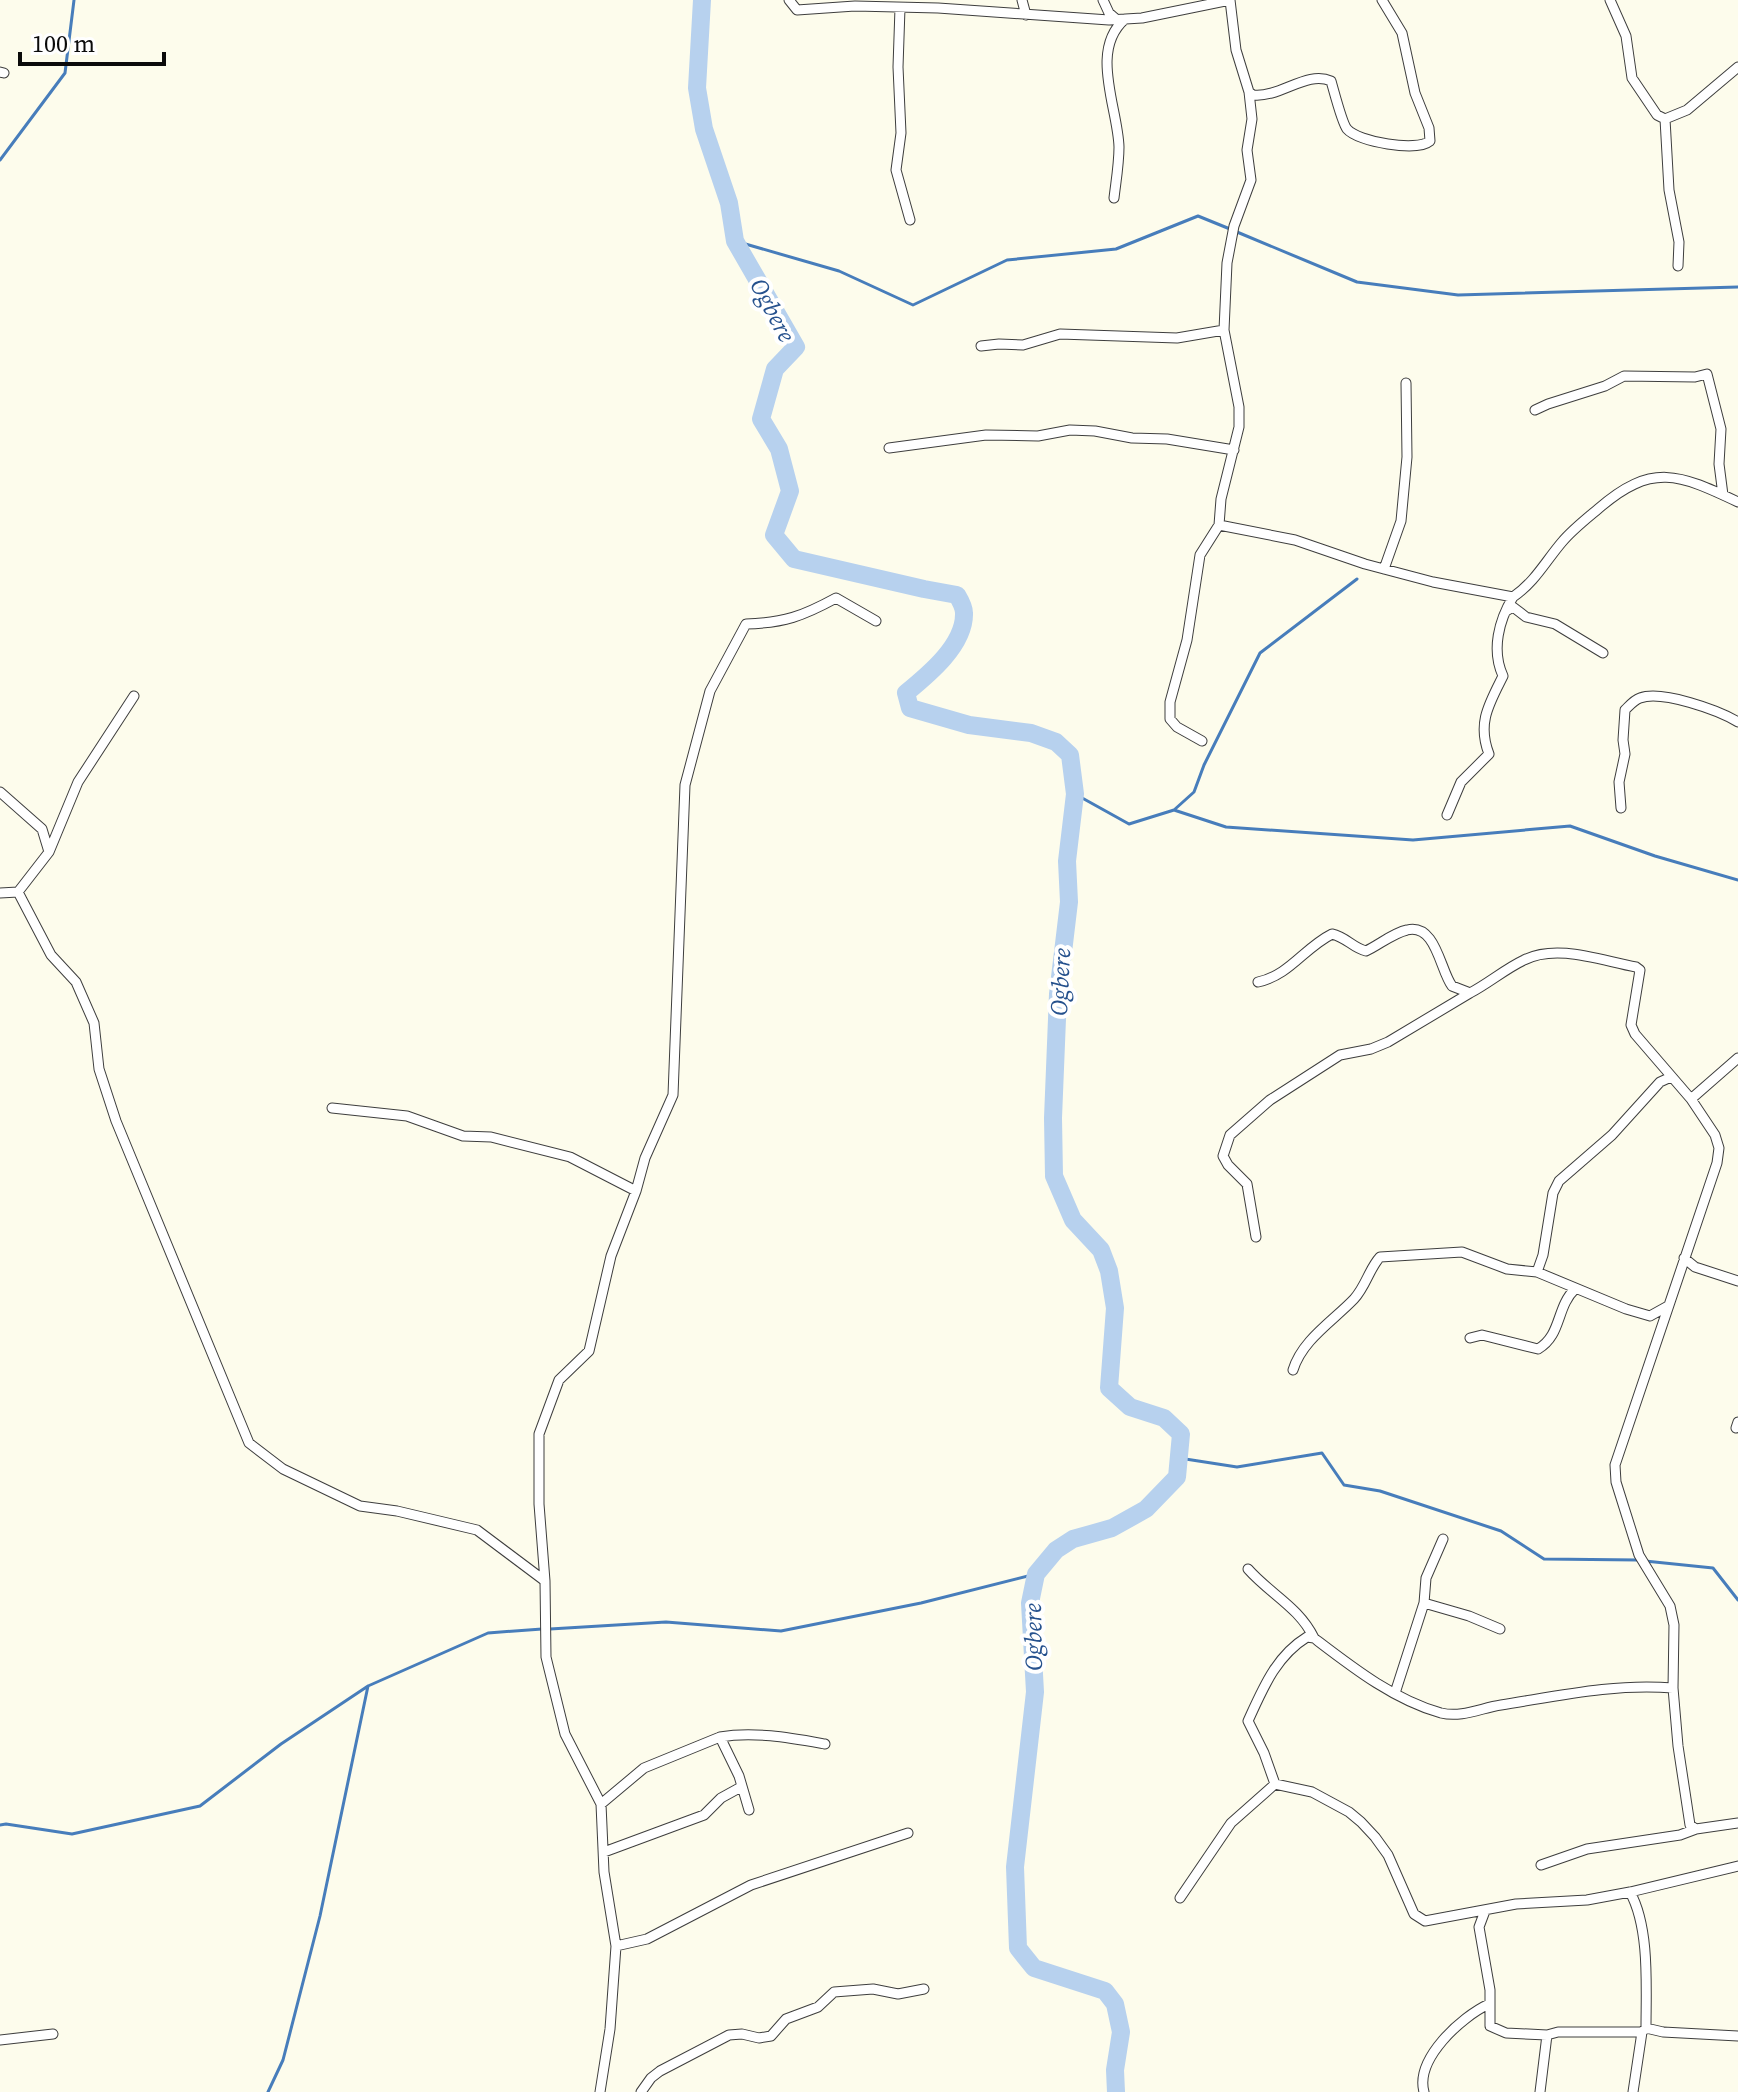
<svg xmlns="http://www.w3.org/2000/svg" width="1738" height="2092" viewBox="0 0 1738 2092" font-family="'Source Serif 4',serif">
<rect width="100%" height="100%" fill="#fdfcec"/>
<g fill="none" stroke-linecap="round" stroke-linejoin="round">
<!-- stream -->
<path stroke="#477dbb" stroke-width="3" d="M0 160 65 73 74 0
M1237 232 1357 282 1458 295 1738 287
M735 241 839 271 913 305 1007 260 1116 249 1198 216 1230 229
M1075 794 1129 824 1174 810 1226 827 1413 840 1570 826 1655 856 1738 880
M1174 810 1194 792 1204 765 1260 653 1357 579
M1179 1458 1237 1467 1322 1453 1344 1485 1380 1491 1501 1531 1544 1559 1638 1560
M1645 1561 1713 1568 1738 1600
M550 1629 666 1622 781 1631 921 1603 1036 1574
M0 1825 6 1824 72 1834 200 1806 281 1744 368 1686 488 1633 542 1629
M268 2092 283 2060 320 1916 368 1686"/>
<!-- river -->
<path stroke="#b7d1ee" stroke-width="18" d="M702 0 697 88 704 129 729 203 735 241 796 347 775 369 761 419 779 449 790 491 774 535 794 559 924 589 957 595C960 600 964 607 964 613 965 645 928 675 906 693L910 708 969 725 1031 733 1056 742 1070 755 1075 794 1067 861 1069 902 1058 994 1053 1118 1054 1176 1073 1220 1101 1250 1109 1271 1115 1308 1109 1388 1130 1407 1164 1418 1181 1434 1177 1477 1146 1509 1112 1528 1073 1539 1056 1550 1036 1574 1030 1603 1035 1692 1015 1867 1018 1948 1034 1968 1105 1991 1115 2004 1121 2032 1115 2070 1116 2092"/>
<!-- street casing -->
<g stroke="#3e3e3e" stroke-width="11">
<path id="street" d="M789 0 797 10 855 6 938 8 1109 20 1142 18 1230 0 1236 50 1249 92 1253 95C1280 98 1307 70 1331 81 1334 91 1342 123 1347 129 1358 142 1417 152 1430 141L1429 128 1415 93 1402 33 1382 0
M1022 0 1026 15
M1103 0 1109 13 1117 20
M1610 0 1626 36 1632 78 1657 115 1665 119 1669 190 1679 242 1678 266
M900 8 898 67 901 133 896 170 910 220
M0 72 4 73
M1665 119 1687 110 1738 67
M1114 198C1116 181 1119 164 1119 147 1118 108 1089 50 1125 19
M981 346 999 344 1023 345 1060 334 1177 338 1224 330
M1535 410 1548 404 1605 386 1624 376 1695 377 1707 374 1721 429 1719 464 1723 495
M889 448 986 435 1038 436 1070 430 1095 431 1132 438 1167 439 1234 450
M1219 525 1295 540 1365 564 1433 582 1513 597C1535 582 1545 562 1562 542 1572 530 1586 519 1598 509 1652 462 1679 474 1738 502
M1384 569 1401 521 1407 457 1406 383
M1506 611 1513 607 1526 617 1555 624 1603 653
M1202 741 1177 727 1170 719V702L1187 640 1200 555 1219 525 1221 499 1239 427V407L1224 330 1227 263 1234 226 1251 180 1247 150 1252 119 1249 92
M0 792 42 829 49 852
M1621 808 1619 782 1625 754 1623 740 1625 710C1630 705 1634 700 1640 698 1662 690 1718 710 1738 722
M1447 815 1461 782 1489 754C1477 723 1489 704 1503 676 1491 650 1499 620 1513 597
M18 892 51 955 76 982 94 1023 99 1069 116 1121 249 1443 283 1469 360 1506 397 1511 477 1530 545 1581
M0 893 18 892 49 852 78 782 134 696
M1258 982C1290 975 1304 948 1332 934 1346 937 1353 948 1366 951 1379 945 1393 933 1407 930 1436 923 1440 970 1452 986L1470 993C1489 983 1505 969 1524 960 1557 943 1602 961 1636 967L1640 970 1631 1025 1635 1034 1691 1099 1715 1135 1719 1148 1717 1163 1615 1465 1616 1482 1639 1555 1670 1606 1674 1625 1673 1688
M1691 1099 1738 1058
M332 1108 407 1116 463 1136 491 1137 570 1157 636 1191
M1256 1237 1247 1184 1228 1165 1223 1156 1230 1135 1270 1100 1340 1055 1371 1049 1388 1042 1470 993
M1684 1258 1695 1267 1738 1281
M1537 1272 1543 1255 1553 1193 1559 1181 1612 1135 1660 1082 1671 1077
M1470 1338 1482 1335 1538 1349C1562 1335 1556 1307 1575 1289
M1293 1370C1302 1340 1333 1321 1354 1299 1366 1286 1369 1269 1380 1257L1462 1252 1507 1269 1537 1272 1626 1309 1650 1316 1668 1306
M1736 1428 1738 1422
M1248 1569C1270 1594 1299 1607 1314 1638
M1424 1603 1426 1578 1443 1539
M1395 1693 1424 1603 1469 1616 1500 1629
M720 1737 739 1776 749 1810
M1275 1784 1264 1753 1248 1721C1263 1688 1276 1656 1307 1637L1314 1638C1352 1667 1394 1700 1441 1713 1462 1718 1481 1708 1501 1705 1558 1696 1615 1683 1673 1688L1678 1746 1690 1825 1696 1829 1738 1823
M601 1804 644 1768 720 1737C754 1731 791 1738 825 1744
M604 1852 704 1815 721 1798 741 1787
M1541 1865 1587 1849 1680 1835 1696 1829
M1180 1898 1231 1823 1275 1784 1312 1792 1349 1812 1361 1822 1375 1837 1388 1855 1414 1914 1425 1921 1516 1904 1587 1900 1630 1892 1738 1866
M1485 1911 1479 1927 1490 1990V2026L1506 2033 1547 2035
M616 1946 647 1939 751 1885 908 1833
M1646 2028 1663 2032 1738 2036
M0 2040 53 2034
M600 2092 610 2029 616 1946 604 1872 601 1804 565 1734 546 1657 545 1581 539 1504V1434L559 1380 589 1351 611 1256 636 1191 645 1158 673 1095 685 785 710 691 746 624C784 623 803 616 836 598L876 621
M641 2092 651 2078 660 2071 729 2035 742 2034 759 2038 771 2036 786 2019 818 2007 834 1992 873 1989 898 1994 924 1989
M1424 2092C1415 2059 1461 2017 1489 2004
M1540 2092 1547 2035 1558 2032H1642L1646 2028C1646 1988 1650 1928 1630 1892
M1633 2092 1642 2032"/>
</g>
<!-- street -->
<use href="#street" stroke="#fff" stroke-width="9"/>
</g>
<g text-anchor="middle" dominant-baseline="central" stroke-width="8" stroke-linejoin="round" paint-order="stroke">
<!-- water labels -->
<g font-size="24" font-style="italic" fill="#25518d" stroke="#fff">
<text transform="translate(773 310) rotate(62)">Ogbere</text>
<text transform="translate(1060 982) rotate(-87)">Ogbere</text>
<text transform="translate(1033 1637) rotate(-91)">Ogbere</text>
</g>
</g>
<!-- scale -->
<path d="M20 52v12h144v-12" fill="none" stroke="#0b0b0b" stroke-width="4"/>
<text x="32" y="52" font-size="24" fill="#0b0b0b" stroke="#ffffff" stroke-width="6" paint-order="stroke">100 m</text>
</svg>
